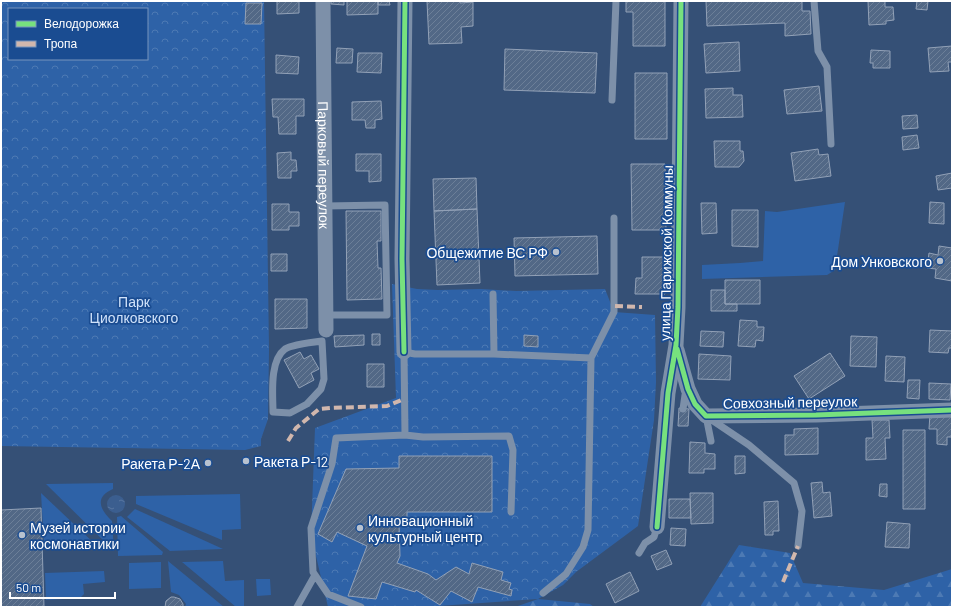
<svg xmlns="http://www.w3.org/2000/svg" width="953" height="608" viewBox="0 0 953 608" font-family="Barlow,sans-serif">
<defs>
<pattern id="forest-firs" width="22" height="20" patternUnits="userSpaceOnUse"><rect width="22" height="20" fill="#2e62a7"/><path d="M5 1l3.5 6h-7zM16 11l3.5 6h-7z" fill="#4d7ab4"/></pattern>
<pattern id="park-crowns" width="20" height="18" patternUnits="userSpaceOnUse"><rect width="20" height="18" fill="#2e62a7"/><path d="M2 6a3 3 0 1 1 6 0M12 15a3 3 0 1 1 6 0" fill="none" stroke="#4d7ab4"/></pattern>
<pattern id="water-ripples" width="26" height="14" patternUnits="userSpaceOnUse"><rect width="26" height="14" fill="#3b5e8f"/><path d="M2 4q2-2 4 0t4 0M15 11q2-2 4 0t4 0" fill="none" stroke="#5876a0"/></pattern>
<pattern id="building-hatch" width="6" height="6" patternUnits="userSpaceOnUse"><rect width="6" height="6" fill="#526886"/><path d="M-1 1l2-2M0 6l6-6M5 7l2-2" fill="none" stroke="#6c7f98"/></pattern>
</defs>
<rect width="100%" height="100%" fill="#355076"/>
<!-- grass -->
<path fill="#2e62a7" d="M845 202 835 270 827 275 702 279V265L740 263 763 261 765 211 777 212Z
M113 483V489C94 497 100 510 112 521L114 551 46 484Z
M41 493 95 544 44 545Z
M240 494 241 529 222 530V540L136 504V496Z
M135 509 223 549 170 551 127 517Z
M121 516 163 552 162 555 118 556 117 517Z
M168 561 224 607H185L186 604 179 595 171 592Z
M223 561 225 581 244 580V607H236L182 562Z
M161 562V588L129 589V563Z
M104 571 105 582 83 584 84 594 80 598 46 600 45 573Z
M256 579H270L271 595 257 596Z"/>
<!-- forest -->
<path fill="url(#forest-firs)" d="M739 545 790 553 803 583 884 590 952 569V607H700Z
M538 599 590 604 594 607H515Z"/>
<!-- park -->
<path fill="url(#park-crowns)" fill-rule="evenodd" d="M1 1H264L269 349 268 419 261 439V446L245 450 1 446ZM9 9H147V59H9Z
M392 284 417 289 438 290 481 289 516 291 605 289 614 312 655 315 656 382 654 420 638 526 576 572 563 585 538 599 424 607H328L311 535 315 428 396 398Z"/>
<!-- water -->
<path fill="url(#water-ripples)" d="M107 504a9 9 0 1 1 18 0a9 9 0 1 1-18 0Z"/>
<!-- building -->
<path fill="url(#building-hatch)" stroke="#92a1b7" d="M277 1H299V13L277 14Z
M331 1H344V5L331 4Z
M347 1H378V14L347 15Z
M378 1H389L390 5H378Z
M427 1H460V3L473 2V26L461 27 462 43 429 44Z
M626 1H665V46H633V12H626Z
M706 1H802V11H810L811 34 785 36V23L707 26Z
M868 1H885V7H893L894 20 886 21V24L869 25Z
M917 1H928L927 10 916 9Z
M246 3H262L261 24H245Z
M739 42 740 71 706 73 704 44Z
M952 46V62H948L949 71 930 72 928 48Z
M337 48 353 49 352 63H336Z
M505 49 597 53 595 93 504 90Z
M871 50 890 51V68H873V63H870Z
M358 53H382L381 73 357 72Z
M276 55 299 57 298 74 276 73Z
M635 73H667V139H635Z
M819 86 822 111 787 114 784 90Z
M733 88V95H742L743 117 706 118 705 89Z
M272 99H304V116H296V134H279L278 117H273Z
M381 101 382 119 375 120V128H366L365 120H352V102Z
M917 115 918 128 903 129 902 116Z
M917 135 919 148 903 150 902 137Z
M714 141H740V151H743L744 161 739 167H715Z
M818 149 819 155 828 154 831 176 795 181 791 153Z
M291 152V160H296L297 171H291V178H278L277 153Z
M356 154H381V181L369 182V171H356Z
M631 164H665L666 230H632Z
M952 173V188L938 190 936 176Z
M476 178 477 209 434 211 433 179Z
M930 202 944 203V224L929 223Z
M701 203H716L717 233 702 234Z
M272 204H289V212H299V226H289V230H272Z
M477 209 480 283 437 285 434 211Z
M732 210H758V247L732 246Z
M346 211H381V241H377L378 268H381L382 299 347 300Z
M597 236 598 274 515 276 514 238Z
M939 246 952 248V281L935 278 936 269 927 268 929 253 938 255Z
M271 254H287V271H271Z
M642 257H665V294H635L636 278H642Z
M725 280H760V304H725Z
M711 290H725V304H737V311H711Z
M275 299H307V328L275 329Z
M740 320 757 321V327H764L763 341 756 340 755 347 738 346Z
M930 330 952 331V348H949L948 353 929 352Z
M701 331 724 332 723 347 700 346Z
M372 334H380V345H372Z
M364 335V345L335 347 334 336Z
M524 335 538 336V347L524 346Z
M851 336 877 337 876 367 850 366Z
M300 352 304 359 311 355 319 369 311 373 314 380 299 388 284 360Z
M830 353 845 376 809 399 794 376Z
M699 354 731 356 730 380 698 379Z
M886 356 905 357 904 382 885 381Z
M367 364H384V387H367Z
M908 380H920L919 399 907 398Z
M929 383 951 384 950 400 929 399Z
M679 408 689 409 688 426H678Z
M930 414H952V437H947V445L937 444V429H929Z
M872 420H889L890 438H885L886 459 866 460V438H873Z
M818 428V454L785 455V435H794V429Z
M903 430H925V509H903Z
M690 442 705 443V453L715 454V469H704V473H689Z
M399 456H492V512H407V524H399L400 556 397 563 428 574 436 580 456 567 469 574 472 563 503 572 501 580 511 583 509 589 512 590 511 596 478 587 472 602 451 591 440 605 416 590 415 592 382 582 376 599 348 596 367 546 337 532 332 542 318 534 346 469 399 468Z
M735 456H745V473L735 474Z
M822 482 823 493 830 492 832 516 814 518 811 483Z
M880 484H887V497L879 496Z
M690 493H713V523L691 524Z
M669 499H690L691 518H669Z
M778 501 779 531H773V535H765L764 502Z
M41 508 44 607H1V510Z
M887 522 910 524 909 548 885 547Z
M671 528 686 529 685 546 670 545Z
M666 550 672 564 657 570 651 556Z
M630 572 639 591 615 603 606 584Z
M171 597H174L180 599 183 604V607H165L166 601Z"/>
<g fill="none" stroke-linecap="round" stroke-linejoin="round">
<!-- lane -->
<path stroke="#7d90a9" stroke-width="7" d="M814 1 818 51 827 67 831 144
M612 100 616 1
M325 206 385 205 387 315H326
M322 341 324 379 321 389 307 404 290 413 273 412C273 395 269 361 285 349 291 345 314 342 322 341Z
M494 354 591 358 614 312V218
M683 409 685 395 687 391
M405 435 404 352 415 354H494L493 294
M711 441 706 416 749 445 794 483 802 511 798 546
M639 553 645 543 654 537 657 527
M543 593 566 574 583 547 588 530 591 358
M297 607 315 575
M361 607 328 594 313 572 311 528 332 464 336 438 405 435 423 437 509 436 513 450 511 512"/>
<!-- street -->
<g stroke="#7d90a9" stroke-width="15">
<path id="s1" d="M323 1 326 330"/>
<path d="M677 350 688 389 695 404 706 416 816 415 952 410"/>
<path d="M404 352 402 259 405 1"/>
<path d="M657 527 668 393 676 345 678 307 681 1"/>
</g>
<!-- quiet -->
<path stroke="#d1b7ad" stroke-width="4" stroke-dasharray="8 4" stroke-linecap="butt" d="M615 306 642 307
M288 441 296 428 319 409 330 408 387 406 404 399
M783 582 798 546"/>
<!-- cycleway casing -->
<g stroke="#1a4c91" stroke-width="8">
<path id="cycleway" d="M677 349 688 389 695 404 706 416 816 415 952 410
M404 352 402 259 405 1
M657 527 668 393 676 345 678 307 681 1"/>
</g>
<!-- cycleway -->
<use href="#cycleway" stroke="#77e17e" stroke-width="5"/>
</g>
<!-- markers -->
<g fill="#b8c2cf" stroke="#1a4c91" stroke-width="1.5">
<circle cx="556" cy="252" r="4"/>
<circle cx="940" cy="261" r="4"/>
<circle cx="246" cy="461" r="4"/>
<circle cx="208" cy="463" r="4"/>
<circle cx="360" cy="528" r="4"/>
<circle cx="22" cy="535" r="4"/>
</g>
<g text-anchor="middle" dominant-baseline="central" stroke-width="3.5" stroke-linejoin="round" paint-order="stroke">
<!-- street labels -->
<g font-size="14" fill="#fff" stroke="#1a4c91">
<text stroke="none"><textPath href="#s1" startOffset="164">Парковый переулок</textPath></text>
<text transform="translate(666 253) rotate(-89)">улица Парижской Коммуны</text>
<text transform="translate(790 402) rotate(-1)">Совхозный переулок</text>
</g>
<!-- poi labels -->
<g font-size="14" fill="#fff" stroke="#1a4c91" text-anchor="end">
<text x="548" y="252">Общежитие ВС РФ</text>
<text x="932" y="261">Дом Унковского</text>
<text x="254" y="461" text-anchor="start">Ракета Р-12</text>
<text x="200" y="463">Ракета Р-2А</text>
<text x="368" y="520" text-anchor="start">Инновационный<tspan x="368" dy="16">культурный центр</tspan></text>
<text x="30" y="527" text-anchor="start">Музей истории<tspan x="30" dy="16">космонавтики</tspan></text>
</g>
<!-- park labels -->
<g font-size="14" fill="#d0e2fa" stroke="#1a4c91">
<text x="134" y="301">Парк<tspan x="134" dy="16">Циолковского</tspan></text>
</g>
</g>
<!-- border -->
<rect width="953" height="608" fill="none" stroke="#ffffff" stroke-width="4"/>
<!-- legend -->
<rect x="8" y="8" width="140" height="52" fill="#1a4c91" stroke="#7694bd"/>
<rect x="16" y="21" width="20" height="6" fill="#77e17e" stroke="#7694bd"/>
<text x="44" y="28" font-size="12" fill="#ffffff">Велодорожка</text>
<rect x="16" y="41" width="20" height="6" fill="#d1b7ad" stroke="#7694bd"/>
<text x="44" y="48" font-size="12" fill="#ffffff">Тропа</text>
<!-- scale -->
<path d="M10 592v6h105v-6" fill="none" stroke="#ffffff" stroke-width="2"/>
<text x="16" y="592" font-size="12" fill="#ffffff" stroke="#1a4c91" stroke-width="3" paint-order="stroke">50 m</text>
</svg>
